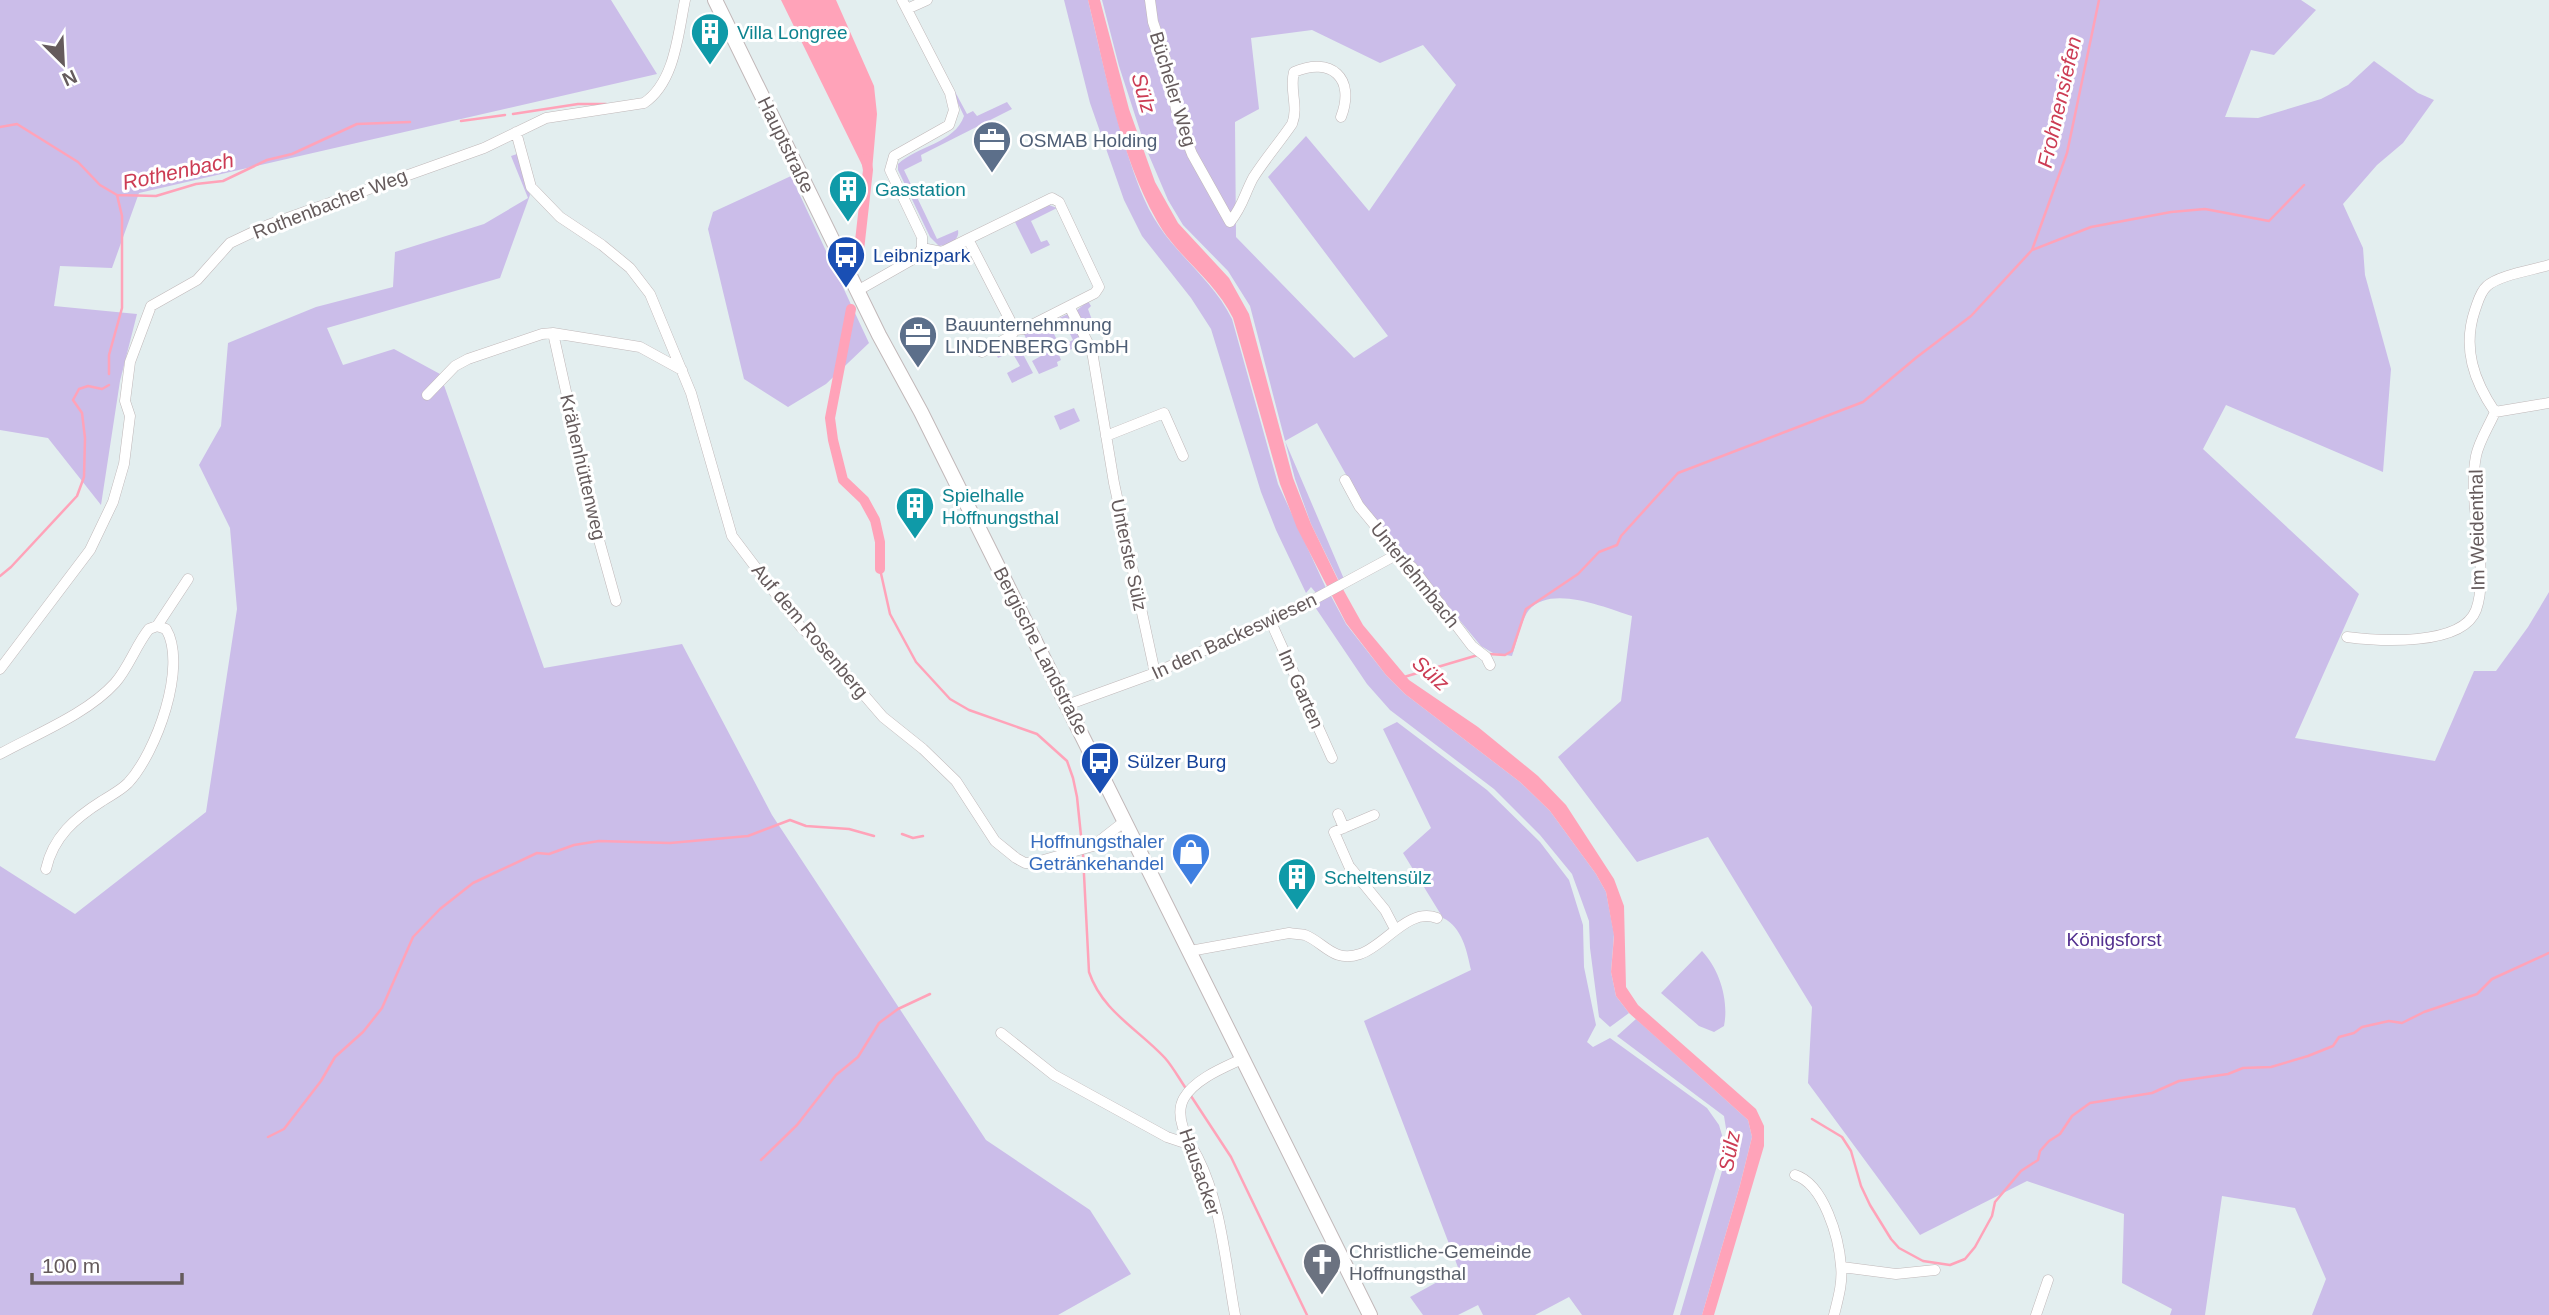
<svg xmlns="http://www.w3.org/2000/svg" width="2549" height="1315" viewBox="0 0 2549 1315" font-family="Arial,sans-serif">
<rect width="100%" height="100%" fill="#e3eeef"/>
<!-- green -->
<path fill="#cbbde9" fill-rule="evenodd" d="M0 0H611L657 74 139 193 112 268 60 266 54 306 137 314 120 381 101 505 48 438 0 430Z
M1064 0H1088C1100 51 1111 102 1127 152 1135 177 1144 204 1159 226 1181 259 1214 282 1232 319L1278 484 1326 588 1316 593 1311 587 1306 593 1276 530 1261 492 1211 329 1191 298 1142 236 1124 200 1090 103Z
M1102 0H2301L2316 10 2274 55 2251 50 2225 117 2258 118 2321 99 2348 85 2374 61 2418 93 2434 100 2403 143 2377 165 2343 204 2363 248 2365 275 2391 369 2383 472 2226 405 2203 449 2359 594 2295 738 2435 761 2474 671H2496L2528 627 2549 592V1315H2312L2326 1279 2295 1208 2222 1196 2205 1315H2170L2172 1309 2122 1283 2124 1214 2027 1181 1920 1235 1808 1083 1812 1007 1708 837 1637 862 1558 757 1621 701 1632 616C1606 608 1551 584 1529 610 1522 618 1516 645 1512 656L1493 653 1481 646 1362 503 1317 423 1285 441 1344 579 1339 581 1311 524 1295 479 1250 306 1228 271 1183 225 1168 200 1145 146 1119 66ZM1312 30 1380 63 1423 45 1456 85 1369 211 1306 136 1268 177 1388 336 1354 358 1236 237 1235 122 1259 109 1251 38Z
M930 45 967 114 973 111 977 116 1007 102 1012 109 921 155 922 161 904 170 937 239 958 230C960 241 948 245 939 246L930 237 898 170V164C917 146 955 143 964 116Z
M520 153 530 195 500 278 327 328 343 365 394 349 440 374 544 668 682 644 772 815 986 1140 1090 1210 1131 1274 1058 1315H0V866L75 914 206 812 237 609 230 528 199 465 221 426 228 343 316 307 393 287 395 252 484 224 528 198 511 156Z
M791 176 869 343 826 384 788 407 744 379 708 229 713 212Z
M1049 205 1057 208 1031 221 1041 242 1047 240 1050 245 1031 254 1015 222Z
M1088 301 1091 306 1088 309 1092 320 1097 323 1090 326 1085 319H1080L1076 311Z
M1068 314 1085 343 1059 355 1061 360 1057 362 1058 366 1039 374 1032 361 1048 352 1043 341 1030 347 1024 334ZM1059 323 1061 326 1065 324 1073 340 1060 346 1051 328Z
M1015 339 1033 373 1012 383 1007 373 1020 366 1009 347 1000 351 1002 356 998 358 994 349Z
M1074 408 1080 421 1060 430 1054 416Z
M1331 596 1346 624 1386 675 1405 694 1520 782 1550 811 1596 874 1606 892 1614 934 1611 972 1616 996 1629 1013 1610 1027 1599 1017 1590 948 1589 921 1572 874 1540 835 1494 789 1390 710 1367 684 1313 604Z
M1397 722 1487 790 1540 842 1569 880 1583 925 1584 967 1596 1025 1587 1042 1593 1047 1610 1038 1707 1108 1719 1125 1724 1142 1673 1315H1582L1569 1297 1535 1315H1483L1478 1305 1458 1315H1423L1410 1297 1459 1270 1364 1021 1471 970C1467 951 1462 927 1443 918L1403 853 1431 828 1383 729Z
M1702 951C1720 970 1729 1001 1724 1026L1714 1032 1699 1026 1661 993Z
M1636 1019 1748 1120 1752 1137 1740 1185 1702 1315H1680L1729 1147 1724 1116 1617 1036Z"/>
<!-- water -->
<path fill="#ffa3b9" d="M781 0H836L874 86 877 114 872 171 864 169Z
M1088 0H1100L1129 109 1155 182 1178 223 1229 278 1249 314 1293 478 1311 524 1339 582 1363 625 1409 680 1478 727 1538 776 1566 805 1614 879 1624 906 1626 987 1638 1005 1756 1109 1764 1126V1146L1714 1315H1702L1740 1185 1752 1137 1748 1120 1629 1013 1616 996 1611 972 1614 936 1606 892 1596 874 1550 811 1520 782 1405 694 1386 675 1346 623 1297 528 1280 484 1233 318C1214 279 1177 257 1157 221 1119 153 1106 74 1088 0Z"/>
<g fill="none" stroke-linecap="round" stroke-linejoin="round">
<!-- stream -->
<path stroke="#ffa3b9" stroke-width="2.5" d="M513 114 578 104H606
M461 121 505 115
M0 127 17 124 78 162 100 185 117 195
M2032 250 2067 153 2099 0
M109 374V355L122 308V216L117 195 156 196 196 184 223 181 267 160 292 154 357 124 410 122
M880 569 890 614 916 662 950 699 969 710 1037 734 1067 761 1073 778 1077 797 1083 855 1089 972C1102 1011 1138 1029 1165 1058 1173 1067 1180 1080 1187 1090
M0 576 11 567 77 496 84 477 85 438 82 413 73 400 79 389 88 386 102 389 109 385
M1488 654 1505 655 1512 651 1526 609 1578 574 1599 552 1617 545 1621 536 1678 473 1863 402 1917 357 1971 316 2032 250 2091 227 2171 212 2205 209 2269 221 2304 185
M1404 677 1478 655
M902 834 913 838 923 836
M1191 1096 1231 1157 1307 1315
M1812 1119 1842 1137 1851 1151 1861 1186 1870 1205 1891 1239 1899 1248 1923 1261 1950 1265 1965 1259 1975 1247 1992 1216 1995 1202 2021 1171 2038 1160 2040 1151 2049 1141 2060 1134 2072 1116 2090 1103 2152 1093 2179 1081 2228 1074 2243 1068 2271 1067 2308 1056 2333 1046 2339 1037 2354 1033 2362 1027 2389 1021 2402 1023 2424 1012 2477 994 2492 979 2549 953
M268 1137 284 1129 321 1081 335 1057 363 1032 382 1008 413 937 440 909 473 883 537 853 549 854 574 845 599 841 670 843 748 836 790 820 806 826 849 829 874 836
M761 1160 797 1125 836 1075 858 1057 879 1023 898 1009 930 994"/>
<!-- canal -->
<path stroke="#ffa3b9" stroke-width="10" d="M859 250 868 170 866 159
M851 309 830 418 833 440 843 480 864 500 875 520 880 542V569"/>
<!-- minor casing -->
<g stroke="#c0b8b9" stroke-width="11">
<path id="minor" d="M1150 0 1153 22 1164 54 1178 118 1192 154 1230 222C1243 206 1244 195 1253 178 1265 159 1279 143 1292 124 1299 107 1289 89 1294 72 1331 56 1356 78 1341 117
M907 9 927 0
M516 132 531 187 560 217 602 245 630 268 650 294 691 393 732 536 800 626 826 651 883 717 923 749 956 781 995 841 1016 858 1025 863H1033L1093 846 1125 821
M922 248 942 252 968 239 1015 330 1024 329 1095 293 1099 287 1059 202 1052 198 968 239
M857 291 915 258 922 248V237L890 170 894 156 949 125 954 110 950 93 902 0
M1069 306 1092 351 1114 483 1155 673
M553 333 599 540 616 601
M982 352 1011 336 1015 330
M427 395 455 366 468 359 542 334 553 333 640 347 682 370
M2495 412C2474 381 2462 348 2475 310 2478 302 2480 292 2487 286 2499 275 2533 270 2549 265
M1106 436 1164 413 1183 456
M1345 480 1359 506 1392 546 1396 555 1412 567 1472 646 1486 657 1490 665
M1270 620 1332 758
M157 626 188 579
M2347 637C2377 641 2462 647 2476 610 2484 588 2480 559 2478 536 2475 510 2471 482 2476 456 2479 441 2489 426 2495 412L2549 403
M0 669 90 550 113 502 124 464 130 416 125 401 130 362 151 306 197 280 230 243 268 225 484 148 546 118 644 103C675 82 678 34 685 0
M1067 705 1155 673 1309 602 1396 555
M0 754C36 734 87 714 115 683 129 667 136 645 149 629L157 626 166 629C188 666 156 753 128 783 120 791 111 795 102 801 75 818 53 837 46 869
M1338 814 1344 828
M1374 815 1334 832 1349 866 1385 910 1395 929
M1190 951 1289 933C1294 934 1301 934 1305 935 1325 943 1333 963 1360 954 1385 946 1408 907 1437 918
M1001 1033 1054 1075 1167 1137 1188 1144
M1795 1175C1824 1184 1839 1238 1841 1266 1843 1282 1838 1299 1834 1315
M1842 1267 1896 1274 1935 1270
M1235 1315C1226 1266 1221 1203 1198 1158 1189 1142 1173 1117 1184 1098 1195 1079 1223 1068 1242 1059
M2036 1315 2048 1280"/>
</g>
<!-- secondary casing -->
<g stroke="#c2b8b9" stroke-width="16">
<path id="secondary" d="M715 0 879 335 921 412 1370 1315"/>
</g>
<!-- minor -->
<use href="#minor" stroke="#fff" stroke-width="10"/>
<!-- secondary -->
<use href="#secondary" stroke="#fff" stroke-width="14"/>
</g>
<!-- icons -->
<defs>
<g id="building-pin" transform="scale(2.0125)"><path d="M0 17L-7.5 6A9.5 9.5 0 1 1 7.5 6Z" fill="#0f9aa8" stroke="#fff"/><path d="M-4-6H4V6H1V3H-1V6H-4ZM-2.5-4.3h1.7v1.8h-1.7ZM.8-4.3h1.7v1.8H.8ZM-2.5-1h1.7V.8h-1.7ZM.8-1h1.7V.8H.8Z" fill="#fff"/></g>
<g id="office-pin" transform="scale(2.0125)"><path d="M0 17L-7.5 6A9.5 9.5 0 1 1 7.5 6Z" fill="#5c6f8a" stroke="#fff"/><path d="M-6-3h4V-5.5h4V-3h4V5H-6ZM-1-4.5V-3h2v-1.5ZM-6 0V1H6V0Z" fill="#fff"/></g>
<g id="bus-pin" transform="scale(2.0125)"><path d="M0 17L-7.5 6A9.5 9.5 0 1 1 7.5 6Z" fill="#1a4fb4" stroke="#fff"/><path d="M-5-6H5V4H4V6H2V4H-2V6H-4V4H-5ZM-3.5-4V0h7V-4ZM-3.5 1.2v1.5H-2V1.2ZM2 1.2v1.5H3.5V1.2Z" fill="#fff"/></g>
<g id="shop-pin" transform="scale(2.0125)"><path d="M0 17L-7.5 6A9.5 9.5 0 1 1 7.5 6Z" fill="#3f7fe0" stroke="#fff"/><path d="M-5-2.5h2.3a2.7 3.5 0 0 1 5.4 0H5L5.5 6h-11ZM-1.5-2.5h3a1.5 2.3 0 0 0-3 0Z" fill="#fff"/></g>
<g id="church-pin" transform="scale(2.0125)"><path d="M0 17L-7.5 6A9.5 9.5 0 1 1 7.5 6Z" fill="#6b7280" stroke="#fff"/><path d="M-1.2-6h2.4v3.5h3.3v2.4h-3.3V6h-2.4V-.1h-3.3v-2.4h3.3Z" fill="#fff"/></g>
</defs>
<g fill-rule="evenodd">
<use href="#building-pin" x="710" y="32"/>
<use href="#office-pin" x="992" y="140"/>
<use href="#building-pin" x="848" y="189"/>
<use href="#bus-pin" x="846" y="255"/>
<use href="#office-pin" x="918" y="335"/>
<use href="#building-pin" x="915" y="506"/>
<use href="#bus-pin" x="1100" y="761"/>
<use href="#shop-pin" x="1191" y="852"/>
<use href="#building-pin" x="1297" y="877"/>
<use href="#church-pin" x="1322" y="1262"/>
</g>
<g text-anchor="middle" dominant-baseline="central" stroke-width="6" stroke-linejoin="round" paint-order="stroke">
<!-- culture labels -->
<g font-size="19" fill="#0d838f" stroke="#fff" text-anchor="start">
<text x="737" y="32">Villa Longree</text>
<text x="875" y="189">Gasstation</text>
<text x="942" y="495">Spielhalle<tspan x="942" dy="22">Hoffnungsthal</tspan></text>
<text x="1324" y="877">Scheltensülz</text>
</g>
<!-- street labels -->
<g font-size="19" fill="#655b5c" stroke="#fff">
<text transform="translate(1173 89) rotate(73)">Bücheler Weg</text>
<text transform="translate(786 145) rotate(64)">Hauptstraße</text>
<text transform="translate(330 204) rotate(-21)">Rothenbacher Weg</text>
<text transform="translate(583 467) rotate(77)">Krähenhüttenweg</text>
<text transform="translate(2477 530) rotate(-91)">Im Weidenthal</text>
<text transform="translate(1129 555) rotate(78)">Unterste Sülz</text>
<text transform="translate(1415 575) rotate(51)">Unterlehmbach</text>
<text transform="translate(810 631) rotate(50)">Auf dem Rosenberg</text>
<text transform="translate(1234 636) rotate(-25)">In den Backeswiesen</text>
<text transform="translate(1041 651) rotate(63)">Bergische Landstraße</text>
<text transform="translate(1301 689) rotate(66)">Im Garten</text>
<text transform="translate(1200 1172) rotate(71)">Hausacker</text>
</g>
<!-- service labels -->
<g font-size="19" fill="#4e5e75" stroke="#fff" text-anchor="start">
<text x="1019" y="140">OSMAB Holding</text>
<text x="945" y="324">Bauunternehmnung<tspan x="945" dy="22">LINDENBERG GmbH</tspan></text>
</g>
<!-- transit labels -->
<g font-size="19" fill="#164399" stroke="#fff" text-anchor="start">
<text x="873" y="255">Leibnizpark</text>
<text x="1127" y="761">Sülzer Burg</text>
</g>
<!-- shop labels -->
<g font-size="19" fill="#366cbe" stroke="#fff" text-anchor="end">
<text x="1164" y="841">Hoffnungsthaler<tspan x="1164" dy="22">Getränkehandel</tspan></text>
</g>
<!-- park labels -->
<g font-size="19" fill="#53308f" stroke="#fff">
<text x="2114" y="939">Königsforst</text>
</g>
<!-- worship labels -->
<g font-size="19" fill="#5b616d" stroke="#fff" text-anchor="start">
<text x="1349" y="1251">Christliche-Gemeinde<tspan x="1349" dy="22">Hoffnungsthal</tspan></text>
</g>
<!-- water labels -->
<g font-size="21" font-style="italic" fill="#cc3c54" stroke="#fff">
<text transform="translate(1144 93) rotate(74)">Sülz</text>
<text transform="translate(2059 102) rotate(-77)">Frohnensiefen</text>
<text transform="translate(178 171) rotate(-12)">Rothenbach</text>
<text transform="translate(1431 673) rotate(41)">Sülz</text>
<text transform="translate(1729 1151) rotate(-79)">Sülz</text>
</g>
</g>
<!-- north arrow -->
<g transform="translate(63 63) rotate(156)" stroke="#ffffff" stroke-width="5" paint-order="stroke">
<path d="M0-5L12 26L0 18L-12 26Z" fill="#655b5c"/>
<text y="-10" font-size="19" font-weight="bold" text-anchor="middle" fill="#655b5c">N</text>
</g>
<!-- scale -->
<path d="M32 1273v10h150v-10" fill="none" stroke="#655b5c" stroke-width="3.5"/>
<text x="42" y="1273" font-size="21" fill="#655b5c" stroke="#ffffff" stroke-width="5" paint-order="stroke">100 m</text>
</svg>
